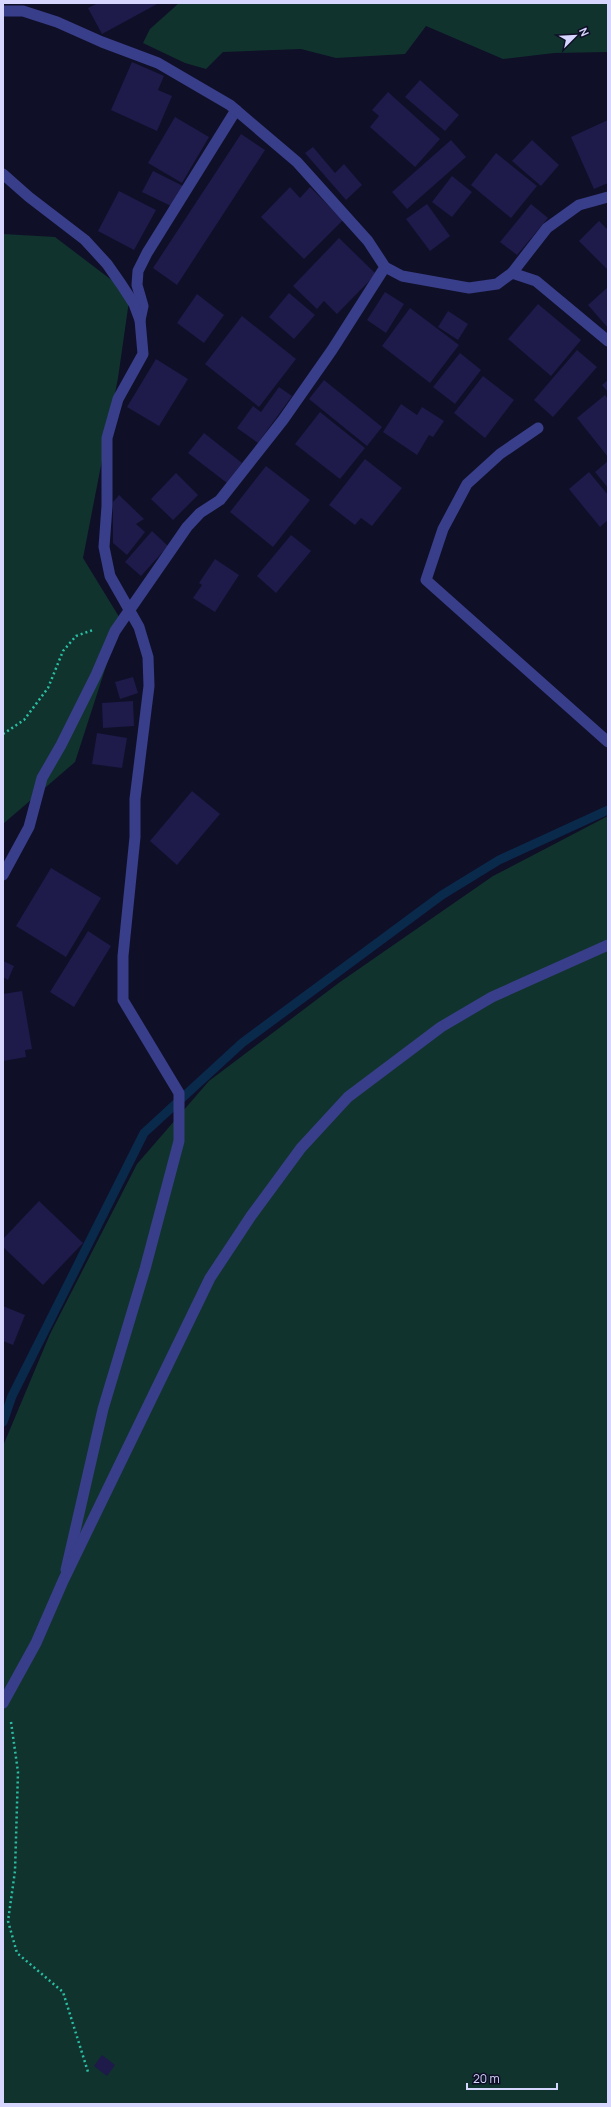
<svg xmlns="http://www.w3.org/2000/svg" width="611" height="2107" viewBox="0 0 611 2107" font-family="Manrope,sans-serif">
<rect width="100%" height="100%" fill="#100f28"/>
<!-- green -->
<path fill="#11332d" d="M179 3H608V52L554 53 503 59 426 26 405 54 336 58 301 49 223 52 206 69 185 63 143 43 150 29Z
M3 234 55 237 130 294 118 378 83 558 121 620 75 762 3 824Z
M608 816V2104H3V1446L50 1334 137 1164 209 1081 340 982 493 876Z"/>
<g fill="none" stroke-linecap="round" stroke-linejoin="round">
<!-- stream -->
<path stroke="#0a2a4c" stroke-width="9" d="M3 1422 12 1396 144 1133 242 1043 442 895 499 860 608 810"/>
</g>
<!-- building -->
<path fill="#1e1a4a" d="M98 3H159L102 34 88 8Z
M132 62 164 76 158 90 172 96 157 131 111 110Z
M420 80 459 115 445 131 405 97Z
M388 92 440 139 415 167 370 127 379 116 372 110Z
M175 117 209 137 182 183 148 163Z
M608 120V183L594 189 571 137Z
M241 134 265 150 177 285 153 268Z
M451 140 466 157 407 209 392 192Z
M532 140 559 165 541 186 512 161Z
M313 147 335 173 344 164 362 185 346 200 305 153Z
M496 153 537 186 511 218 471 185Z
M153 171 183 186 173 207 142 192Z
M452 176 472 192 452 217 432 202Z
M290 187 300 198 310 187 343 220 304 259 261 217Z
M119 191 156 210 134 250 98 231Z
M427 204 450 236 430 251 406 219Z
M531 204 548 218 517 255 500 242Z
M599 221 608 230V270L579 241Z
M339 238 376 274 337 314 324 301 317 309 293 286Z
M608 287V328L588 305Z
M385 292 404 304 386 333 367 320Z
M289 293 315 315 294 339 269 317Z
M197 294 224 315 204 343 177 323Z
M538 304 581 340 551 376 508 339Z
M410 308 459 345 430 383 382 346Z
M448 311 468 324 458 340 438 327Z
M242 316 296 359 259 407 205 364Z
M577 350 597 367 553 417 534 400Z
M460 353 481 370 455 404 433 387Z
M156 359 188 379 159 426 127 407Z
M483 376 514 400 485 438 454 413Z
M324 380 382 427 367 446 309 399Z
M608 380V392L602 385Z
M279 387 292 396 258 443 237 428 253 406 261 412Z
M605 395 608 399V457L577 418Z
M401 404 417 415 422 407 444 421 433 437 429 435 417 455 383 432Z
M320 412 365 448 340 479 295 444Z
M204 433 242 463 227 483 188 453Z
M365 459 402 488 372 526 361 518 355 525 329 505Z
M608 461V488L595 472Z
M266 466 310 500 273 547 230 512Z
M589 472 608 495V520L600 527 569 489Z
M176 473 198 495 173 520 151 499Z
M119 495 144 519 136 524 145 532 127 555 113 543V502Z
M152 531 168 546 141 576 125 562Z
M291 535 311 551 276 593 257 576Z
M215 559 239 575 215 612 193 598 202 585 199 583Z
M133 677 138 693 120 699 115 682Z
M133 701 134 726 103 728 102 703Z
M97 733 127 738 122 768 92 764Z
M192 791 220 814 177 865 150 841Z
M51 868 101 898 66 957 16 926Z
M88 931 111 946 74 1007 50 992Z
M3 961 14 966 8 980 3 977Z
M22 991 32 1049 25 1050 26 1057 3 1061V994Z
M39 1201 83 1243 43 1285 3 1247V1239Z
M3 1306 25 1315 13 1345 3 1341Z
M102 2055 115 2065 107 2076 94 2066Z"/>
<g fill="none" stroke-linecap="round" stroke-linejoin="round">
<!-- path -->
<path stroke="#2abfa4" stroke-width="2.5" stroke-dasharray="2 3" stroke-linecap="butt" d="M3 734 24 720 48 688 63 651 76 636 93 630
M11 1722 18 1772 15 1871 8 1921 17 1953 63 1992 88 2072"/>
<!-- service -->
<path stroke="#383e89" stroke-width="11" d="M140 320 143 306 137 285 138 271 147 253 236 110"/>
<!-- minor -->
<path stroke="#383e89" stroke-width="11" d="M3 11H23L57 22 102 42 158 63 230 105 297 162 368 241 385 267 402 276 469 288 497 284 512 273 547 228 579 205 608 197
M3 174 29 197 85 240 107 264 121 284 134 304 140 320 143 354 118 399 107 438V506L104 547 110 576 139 627 148 657 149 686 135 799V837L123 956V1000L179 1093V1141L145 1269 103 1409 66 1570
M512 273 536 281 608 341
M538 428 500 454 467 484 443 529 426 580 608 742
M3 875 29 827 42 778 61 745 96 675 115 631 187 527 200 513 220 500 283 420 332 350 385 267"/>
<!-- tertiary -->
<path stroke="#383e89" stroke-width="11" d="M3 1703 36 1643 63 1581 210 1278 251 1216 301 1148 348 1097 441 1027 492 997 608 945"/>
</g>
<!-- border -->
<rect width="611" height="2107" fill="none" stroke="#d6d6ff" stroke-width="8"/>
<!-- north arrow -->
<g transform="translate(575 36) rotate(66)" stroke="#100f28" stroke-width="3" paint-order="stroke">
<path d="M0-3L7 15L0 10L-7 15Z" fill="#d6d6ff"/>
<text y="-6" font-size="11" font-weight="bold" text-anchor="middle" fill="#d6d6ff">N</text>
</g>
<!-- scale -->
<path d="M467 2083v6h90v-6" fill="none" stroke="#d6d6ff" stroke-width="2"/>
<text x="473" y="2083" font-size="12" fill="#d6d6ff" stroke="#100f28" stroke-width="3" paint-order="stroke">20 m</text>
</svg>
